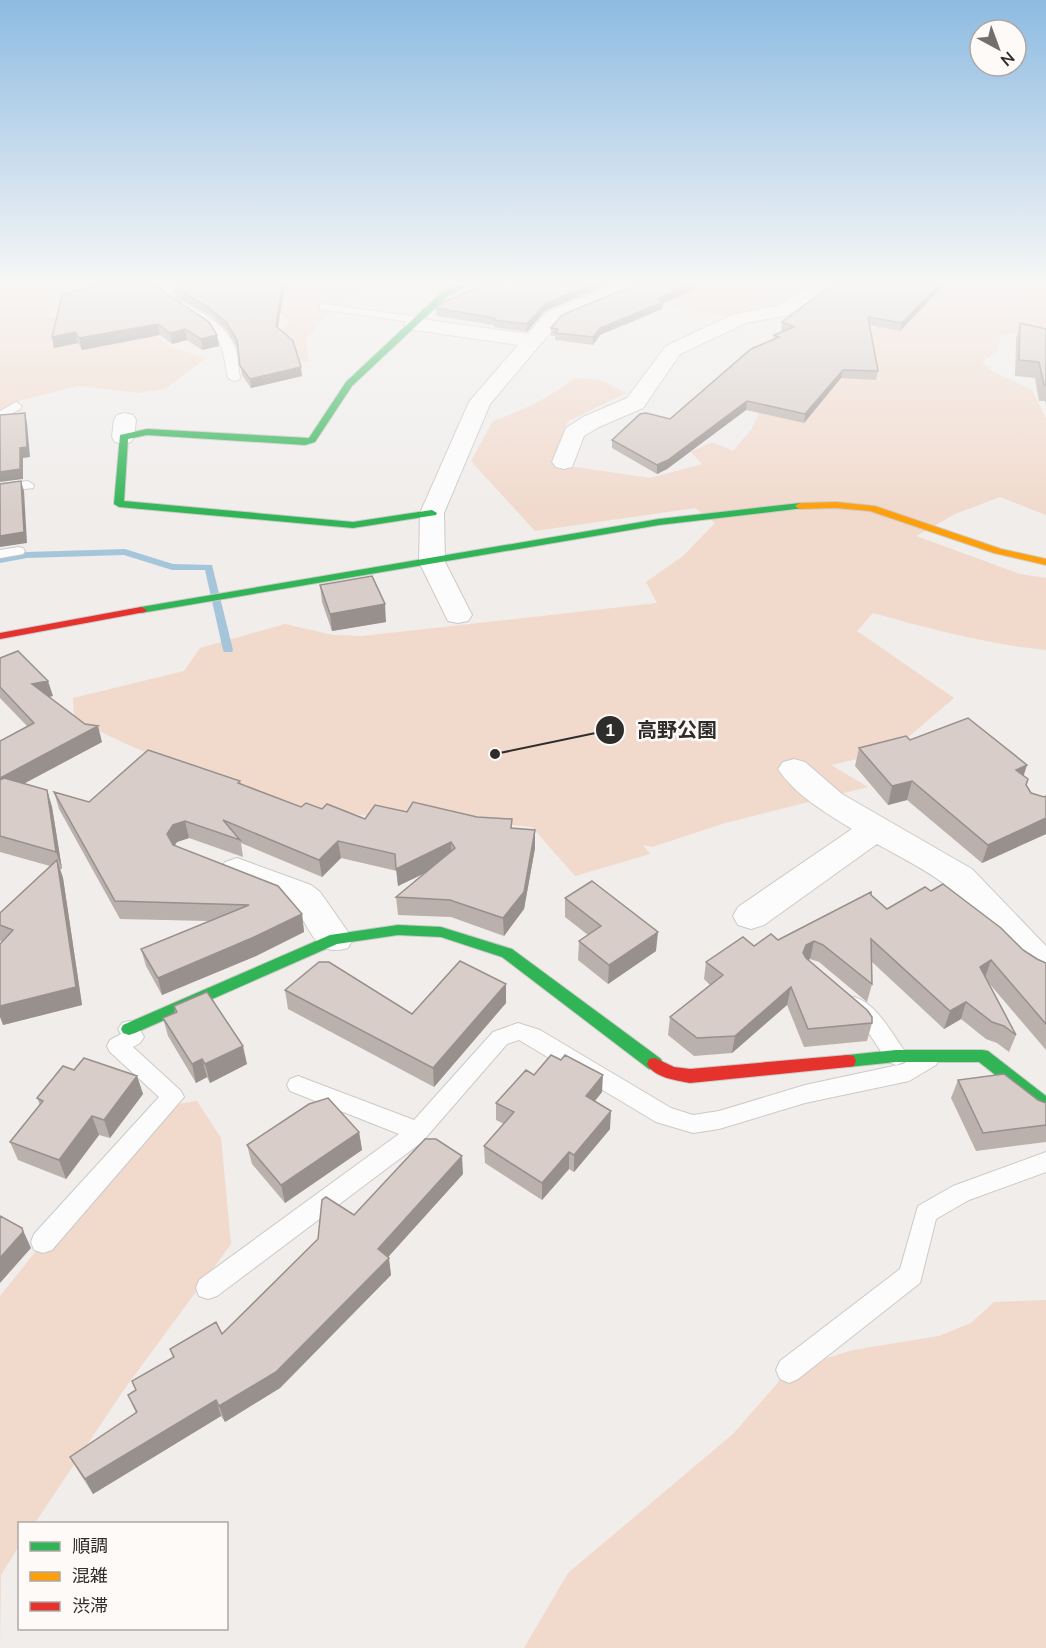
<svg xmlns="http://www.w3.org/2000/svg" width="1046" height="1648" viewBox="0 0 1046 1648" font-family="Mulish,'Noto Sans JP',sans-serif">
<rect width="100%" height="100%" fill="#f0edeb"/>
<!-- green -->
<path fill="#f1d9cc" d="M0 283H149L65 300 48 315 73 326 132 320 171 347 206 358 165 389 138 393 79 386 22 400 0 413Z
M291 283H365L330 312 306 339 309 361 262 365 232 346 273 339 290 322 276 309Z
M653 283H806V290C796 295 785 303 774 307 725 325 675 309 629 293Z
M895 283H1038L1046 285V327L1001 336 996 352 982 362 992 371 1032 390 1046 418V515L1000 497 955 514 916 536 1020 574 1046 578V650C986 644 931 629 873 613L857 631 954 698 892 751 831 765 868 787 722 824 652 847 643 845 650 854 575 876 532 827C450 818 361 821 281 803 248 795 214 780 182 767 145 752 109 738 74 717L73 698 184 671 200 648 285 624 333 635 362 636 657 603 646 582 683 556 715 523 695 508 535 531 471 461 493 421C523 410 550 398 574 378L601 380 626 393 567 422 555 464 650 478 702 464 691 452 712 442 733 451 751 430 765 400 885 321Z
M197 1101 221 1138 231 1244 123 1391 35 1523 20 1524 19 1546 1 1575 0 1648V1296L151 1108Z
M1046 1300V1648H524L568 1573 733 1434 789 1370 853 1350 939 1336 971 1323 994 1302Z"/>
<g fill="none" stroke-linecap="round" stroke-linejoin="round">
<!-- stream -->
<path fill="#a5c6da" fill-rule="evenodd" d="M125 549 173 564 212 565 233 650 232 652H224L223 650 205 570H172L124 555 27 558 0 563V557L27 552Z"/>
<!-- lane casing -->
<g stroke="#cccac8" stroke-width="2">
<path id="lane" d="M162 283H172L173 297C195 309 227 323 236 350 238 359 238 369 240 378L238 380 234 381 228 378C221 338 221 333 184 311 175 306 167 303 161 295Z
M324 304 418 317 423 320 418 323 320 309V305Z
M16 402 22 406 20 409 0 420V411Z
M28 481 34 485 33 488 0 492V484Z
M18 547 23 548 25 551 23 554 0 558V550Z
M854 997C877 1004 890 1031 904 1050L907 1056 904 1062 896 1065 888 1062 864 1026 844 1005 847 999Z
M129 1021 136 1023 144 1037 140 1043 133 1047 181 1091 184 1097 52 1250 43 1253 34 1250 31 1242 34 1234 159 1097 110 1052 107 1046 110 1040 121 1034 118 1029 122 1023Z
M518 1023 540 1030 671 1108 693 1115 719 1111 805 1085 903 1064 928 1050 936 1053 939 1059 936 1065 909 1081 805 1103 719 1129 693 1133 656 1122 519 1040 507 1044 422 1142 217 1296 208 1299 199 1296 196 1288 199 1280 399 1134 290 1091 287 1085 290 1079 298 1076 414 1120 493 1032Z
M1046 1152V1172L969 1200 936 1219 920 1283 798 1379 789 1383 780 1379 776 1370 780 1361 900 1269 918 1206 953 1186Z"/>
</g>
<!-- street casing -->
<g stroke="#cccac8" stroke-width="2">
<path id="street" d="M618 283H644L641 287 560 321 490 404 444 513 445 562 472 615 468 621 458 623 448 621 419 562 420 513 469 402 518 345 414 330 407 328 404 324 407 320 414 318 528 334 546 313Z
M807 283H825L826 291 824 295 788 315 746 323 680 354 643 408 599 427 584 436 572 467 564 469 556 467 552 462 566 428 583 417 627 398 666 346 734 314 776 306 807 289Z
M125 413 133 415 136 420 134 437 131 442 123 444 115 442 112 437 114 420 117 415Z
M794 759 805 762 842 794 972 869 1046 946V981C1007 969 978 916 949 888 933 873 898 856 877 844L764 925 751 929 738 925 733 916 738 907 852 829C826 813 795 795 778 769L783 762Z
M237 858 311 885 320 892 353 939 348 948C309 960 313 918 286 903 268 892 245 886 225 878L220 870 225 862Z"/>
</g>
<!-- fast casing -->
<g stroke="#cccac8" stroke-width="2">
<path id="fast" d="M462 283H473L449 295 352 386 315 442 305 445 147 435 128 439 124 501 353 522 432 510 437 513 436 515 353 528 119 507 114 504 120 435 147 429 309 438 346 382 443 291Z
M800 503 804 504V508L659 525 141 613 135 610 141 607 659 519Z
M398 925 441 927 512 949 661 1059 663 1064 661 1069 655 1070 649 1069 502 957 441 937 398 935 337 944 135 1033 129 1035 123 1033 121 1029 123 1025 330 935Z
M896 1050H982L988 1051 1046 1096V1112L1040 1110 979 1062H896L848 1067 842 1066 840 1061 842 1056 848 1055Z"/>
</g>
<!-- slow casing -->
<g stroke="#cccac8" stroke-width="2">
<path id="slow" d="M836 502 875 506 1001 549 1046 559V565L994 553 870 511 836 508 800 509 795 506 800 503Z"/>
</g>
<!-- jam casing -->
<g stroke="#cccac8" stroke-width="2">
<path id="jam" d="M141 607 147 610 145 612 0 639V633Z
M848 1055 854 1056 856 1061 854 1066 848 1067 690 1083C675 1080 655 1078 647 1064L649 1059 655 1058 674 1067 690 1069Z"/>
</g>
<!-- lane -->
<use href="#lane" fill="#fdfcfc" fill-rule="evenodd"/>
<!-- street -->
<use href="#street" fill="#fdfcfc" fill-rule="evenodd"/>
<!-- fast -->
<use href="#fast" fill="#30b455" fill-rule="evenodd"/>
<!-- slow -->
<use href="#slow" fill="#ff9f0a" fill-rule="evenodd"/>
<!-- jam -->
<use href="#jam" fill="#e5322d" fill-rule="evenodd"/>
</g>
<!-- wall -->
<path fill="#bab0ac" d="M158 283V286L219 346 202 350 187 340 172 344 160 335 82 350 78 343 54 348 52 337 153 287Z
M173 283H287L282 301 278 327 302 376 251 388 242 375 238 349 227 331 211 316 175 296Z
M946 283 900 331 869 325 878 371 876 380 841 378 804 423 746 410 667 469 657 474 612 448V440L670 419 773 340 774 335 783 331 781 330 782 322 826 289Z
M696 289 663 303 662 309 600 335 593 345 555 340V336H551V328Z
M436 308 545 311 527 332 494 327V325L437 316Z
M1020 323 1046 329V405L1045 401H1039L1035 378 1015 376 1016 338Z
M320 585 386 622 332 631 322 602Z
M0 658 53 696 49 697 102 742 24 783 47 790 52 807 62 869H60L63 878 82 1005 3 1025 2 941H0V913L50 866 0 852V741L27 726 0 698Z
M910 740 1024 776 1026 785 1031 793 1044 797 1046 796V834L982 863 907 800 888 805 855 766 859 748Z
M240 781 241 784 301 807 322 809 365 819 407 812 512 828 535 848 524 909 504 936 451 917 398 915 396 897 425 873 398 886 397 871 341 858 322 877 241 843 243 857 189 838 177 842 175 845 302 914 304 932 256 956 162 995 146 966 141 949 209 921 120 919 59 809 54 792 89 802Z
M931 891 1037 959 1046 963V1050L988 982 1016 1035 1009 1052 997 1043 986 1039 961 1019 944 1029 871 961 872 984 867 1002 819 962 810 959 808 960 872 1023 867 1041 804 1047 787 1005 732 1053 694 1056 668 1035 670 1017 710 985 704 979 706 962 754 946 778 940 871 895 887 909Z
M565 898 656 951 608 984 578 960 579 941 588 935 565 917Z
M285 990 412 1014 506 1003 434 1087 288 1009Z
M174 1006 247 1064 210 1083 207 1077 196 1083 168 1036 163 1018 175 1012Z
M74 1070 137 1076 143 1094 110 1138 99 1135 66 1179 18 1160 10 1142 40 1105 37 1098Z
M534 1075 602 1092 595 1101 610 1129 574 1172 569 1169 542 1200 485 1163 484 1146 504 1124 496 1120V1103Z
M958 1080 1046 1103V1142L976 1151 951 1098Z
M359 1132 362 1150 285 1203 252 1164 247 1145Z
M463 1174 388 1257 391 1275 280 1388 225 1422 221 1416 93 1494 79 1472 70 1457 136 1413 128 1395 136 1391 173 1358 170 1349 222 1334 354 1215Z"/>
<!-- shaded-wall -->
<path fill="#97908c" d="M283 283H287L282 301 277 334 276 326 281 292Z
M594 283H611L545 311 527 332V324L545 304Z
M692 283H696V289L663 303 662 309 600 335 593 345V337L600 328 656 299Z
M940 283H946L900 331 902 323Z
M158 324 160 335 82 350 79 338Z
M185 329 187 340 172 344 170 333Z
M75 332 78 343 54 348 52 337Z
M217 335 219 346 202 350 201 339Z
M301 367 302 376 251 388 250 379Z
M843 370 841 378 804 423 805 414Z
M747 401 746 410 667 469 657 474V465Z
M25 413 27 423 30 457 23 458V479L0 482V472L20 448Z
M21 481 24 491 27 543 0 547V536Z
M385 604 386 622 332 631 330 614Z
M48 681 53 696 37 699 32 684Z
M98 726 102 742 1 796 0 792V778Z
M1027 765 1021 784 1016 770Z
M912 781 907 800 888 805 892 786Z
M47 790 52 807 62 869 56 852Z
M1046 818V834L982 863 988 845Z
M185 821 189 838 177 842 171 851 167 834 173 825Z
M535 830V848L524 909 504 936 503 918Z
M338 841 341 858 322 877 319 860Z
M451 842 452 860 398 886 396 869Z
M57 860 63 878 82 1005 3 1025 0 1017V1006Z
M302 914 304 932 256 956 162 995 158 978Z
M658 932 656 951 608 984 609 965Z
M814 941 810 959 802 963 803 953 806 945Z
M991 960 985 978 980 967Z
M506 984V1003L434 1087 433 1068Z
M791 987 787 1005 732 1053 735 1036Z
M966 1002 961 1019 944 1029 950 1011Z
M243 1046 247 1064 210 1083 205 1064Z
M202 1059 207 1077 196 1083 192 1064Z
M603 1075 602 1092 585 1113 586 1096Z
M137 1076 143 1094 110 1138 104 1120Z
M611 1111 610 1129 574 1172V1155Z
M92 1116 99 1135 66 1179 59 1160Z
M359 1132 362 1150 285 1203 281 1185Z
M569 1152V1169L542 1200V1183Z
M462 1156 463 1174 380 1266 378 1249Z
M22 1228 31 1248 0 1283V1258Z
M389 1258 391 1275 280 1388 225 1422 219 1406Z
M216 1400 221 1416 93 1494 85 1479Z"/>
<!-- building -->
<path fill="#d8cdc8" stroke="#97908c" stroke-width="1.5" d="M106 283H148L153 287 155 283H157V286L163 291 209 322 217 335 201 339 185 329 170 333 158 324 79 338 75 332 52 337 62 295Z
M173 283H283L281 292 276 326 293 341 301 367 250 379 240 366 237 340 226 322 209 308 174 287Z
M489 283H594L545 304 527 324 494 320 495 318 436 308 442 303Z
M639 283H692L656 299 663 302 600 328 593 337 555 333 558 329 551 328 562 315Z
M830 283H940L902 323 868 317 878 371 843 370 805 414 747 401 668 460 657 465 612 440 640 414 646 413 670 419 751 349 779 337 774 335 794 327 782 322 826 289Z
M1020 323 1046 329V385H1044L1039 362 1019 360Z
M25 413 27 447 20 448V469L0 472V415Z
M21 481 24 532 0 536V484Z
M372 576 385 604 330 614 320 585Z
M18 651 48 681 32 684 85 724 98 726 0 778V741L34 723 0 687V658Z
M968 718 1027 765 1016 770 1028 779 1026 785 1031 793 1044 797 1046 796V818L988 845 912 781 892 786 859 748 906 736 910 740Z
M148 750 240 781 238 783 301 807 306 803 322 809 327 804 365 819 375 805 407 812 413 802 477 817 512 819 511 828 535 830 524 892 503 918 450 900 396 897 455 848 451 842 396 869 395 854 338 841 319 860 223 820 240 840 185 821 173 825 167 834 173 845 278 886 302 914 252 938 158 978 141 949 249 905 115 901 54 792 89 802Z
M4 778 47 790 56 852 0 836V780Z
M57 860 76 987 0 1006V944L13 930 0 925V913Z
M592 881 658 932 609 965 579 941 601 926 565 898Z
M943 884 1001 928 1023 950 1037 959 1046 963V1024L991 960 980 967 1016 1035 1004 1026 992 1022 966 1002 950 1011 871 939 872 984 823 945 814 941 806 945 803 953 806 958 867 1010 872 1017V1023L808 1029 791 987 735 1036 697 1038 670 1017 723 975 706 962 743 937 754 946 771 934 778 940 871 892V895L887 909 925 887 931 891Z
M460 961 506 984 433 1068 285 990 319 962H329L412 1014Z
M207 992 243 1046 205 1064 202 1059 192 1064 163 1018 177 1012 174 1006Z
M551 1055 561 1060 565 1055 603 1075 586 1096 611 1111 574 1155 569 1152 542 1183 484 1146 514 1112 496 1103 526 1070 534 1075Z
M84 1058 137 1076 104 1120 92 1116 59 1160 10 1142 43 1101 37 1098 63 1066 74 1070Z
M1004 1074 1038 1100 1046 1103V1125L983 1133 958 1080Z
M328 1098 359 1132 281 1185 247 1145 309 1104Z
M425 1139H436L462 1156 378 1249 389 1258 276 1372 219 1406 216 1400 85 1479 70 1457 137 1412 128 1395 136 1390 132 1381 174 1357 170 1349 216 1322 222 1334 318 1239 322 1200 326 1197 354 1215Z
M0 1216 22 1228 23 1232 0 1258Z"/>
<!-- sky -->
<linearGradient id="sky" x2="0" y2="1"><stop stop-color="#8dbbe2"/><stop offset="0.55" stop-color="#f8f7f6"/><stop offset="1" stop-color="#f8f7f6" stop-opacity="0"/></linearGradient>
<rect width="1046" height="514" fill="url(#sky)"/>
<!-- callouts -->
<path fill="none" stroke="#2e2d2c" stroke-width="2" d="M495 754L610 730"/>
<g fill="#2e2d2c" stroke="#fefaf8" stroke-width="2">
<circle cx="495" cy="754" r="6"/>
<circle cx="610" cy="730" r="15"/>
</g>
<g font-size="18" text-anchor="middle" font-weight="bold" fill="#fff">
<text x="610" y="736">1</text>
</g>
<g font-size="20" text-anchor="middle" font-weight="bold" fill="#2e2d2c" stroke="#fefaf8" stroke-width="5" stroke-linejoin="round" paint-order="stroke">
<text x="677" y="737">高野公園</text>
</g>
<!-- legend -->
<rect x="18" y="1522" width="210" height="108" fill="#fefaf8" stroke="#aba8a6" stroke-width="1.5"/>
<rect x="30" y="1542" width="30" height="9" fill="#30b455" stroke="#aba8a6" stroke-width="1.5"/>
<text x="72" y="1552" font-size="18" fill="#2e2d2c">順調</text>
<rect x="30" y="1572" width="30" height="9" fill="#ff9f0a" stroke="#aba8a6" stroke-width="1.5"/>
<text x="72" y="1582" font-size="18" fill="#2e2d2c">混雑</text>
<rect x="30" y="1602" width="30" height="9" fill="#e5322d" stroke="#aba8a6" stroke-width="1.5"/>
<text x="72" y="1612" font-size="18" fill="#2e2d2c">渋滞</text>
<!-- north arrow -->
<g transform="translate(998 48) rotate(139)"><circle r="28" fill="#fefaf8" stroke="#aba8a6" stroke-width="1.5"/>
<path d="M0-4.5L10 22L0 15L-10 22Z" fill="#72706f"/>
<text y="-9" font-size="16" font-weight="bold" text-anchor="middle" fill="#2e2d2c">N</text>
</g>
</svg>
